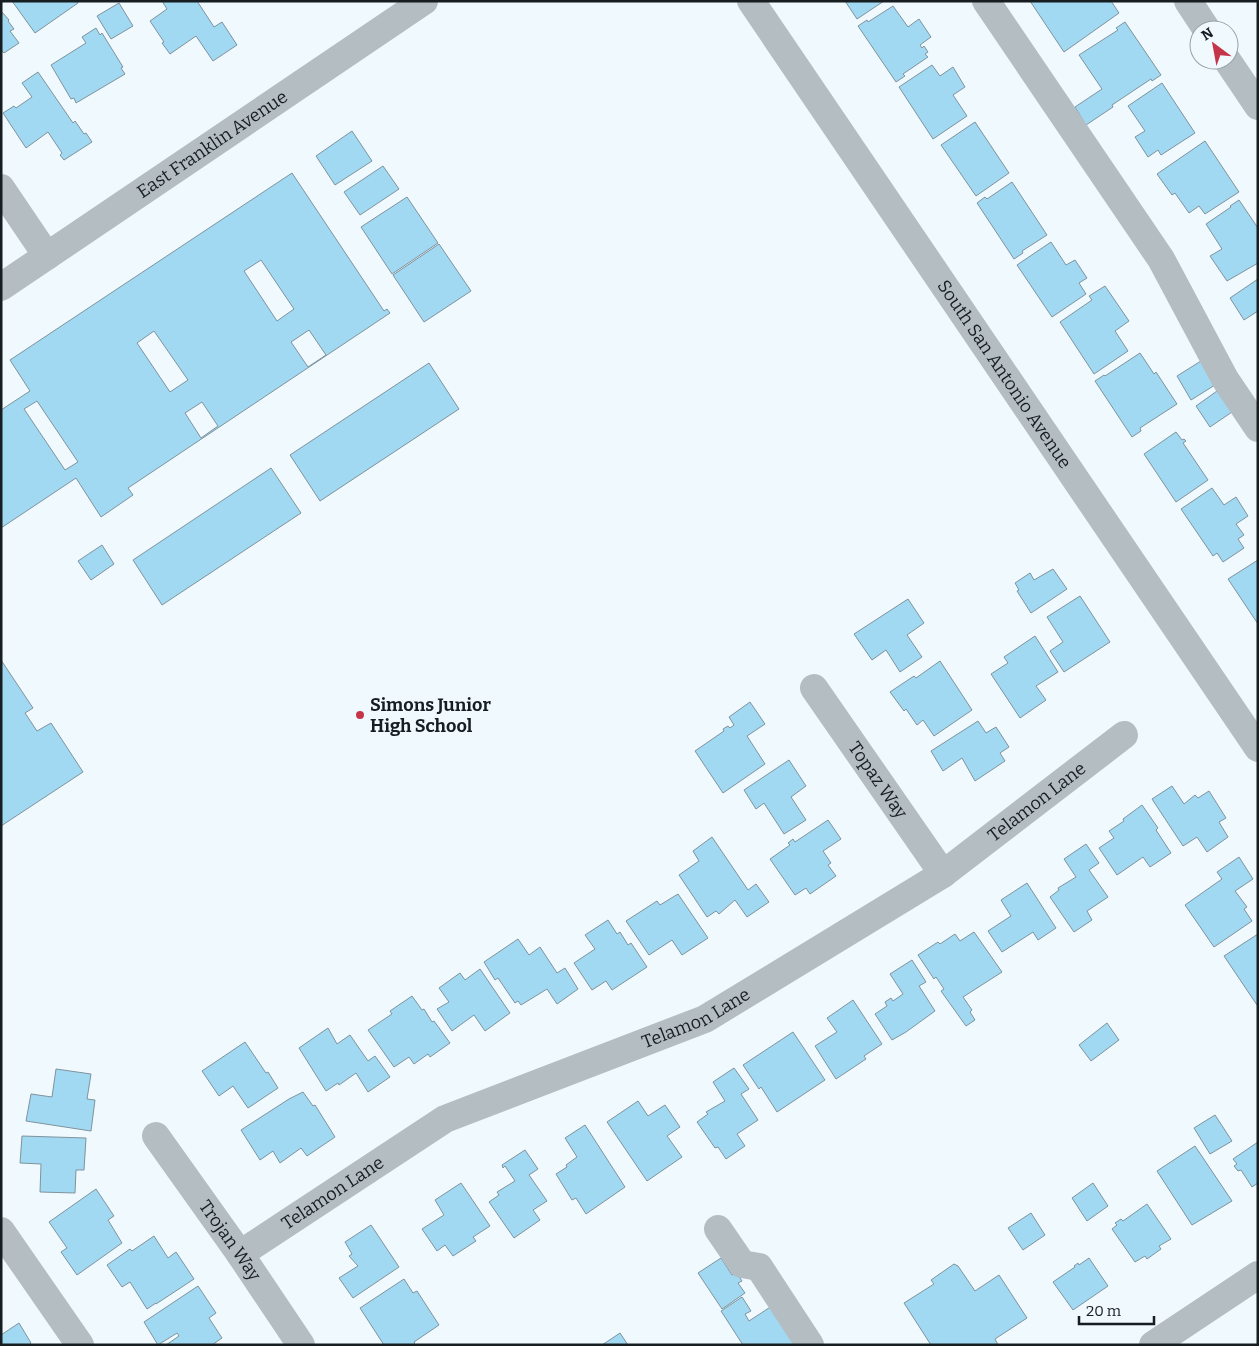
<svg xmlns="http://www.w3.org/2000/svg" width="1259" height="1346" viewBox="0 0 1259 1346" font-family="Bitter,serif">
<rect width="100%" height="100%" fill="#f0f9fe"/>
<!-- building -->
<path fill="#a2d9f2" stroke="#7e939d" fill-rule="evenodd" d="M12 1H77L78 3 35 33Z
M162 1H197L214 27 222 22 237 45 213 61 196 36 170 54 162 43 164 42 150 21 167 9Z
M845 1H884L857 19Z
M1030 1H1111L1119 13 1064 52Z
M119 3 133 26 111 39 97 16Z
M893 6 908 27 919 19 931 37 920 45 922 48 924 46 928 52 925 54 928 57 903 74 905 76 896 82 858 26 867 20 868 22Z
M1 11 9 20 8 21 14 29 10 31 19 43 4 53 1 50Z
M1125 22 1161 75 1152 81 1151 79 1112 105 1113 107 1086 125 1075 107 1102 89 1079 55 1118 30 1116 28Z
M96 28 100 35 102 33 123 67 121 68 125 74 76 103 74 98 71 99 51 65 86 43 82 37Z
M932 65 940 76 953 67 965 87 953 95 967 116 933 139 899 87Z
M38 72 73 123 75 121 84 134 86 133 92 142 64 160 60 155 62 153 48 132 26 148 3 113 14 106 16 108 32 97 22 83Z
M1162 83 1195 133 1161 155 1158 150 1148 157 1135 137 1145 131 1128 106Z
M975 122 1009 173 976 196 941 145Z
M352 131 372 161 335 185 316 156Z
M1205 141 1239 192 1205 214 1199 206 1189 213 1175 193 1172 195 1157 174Z
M383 166 399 189 360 215 344 192Z
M292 173 384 311 387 309 390 313 128 488 133 495 101 517 76 478 1 528V410L30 391 10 360ZM261 260 294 309 277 321 244 271ZM309 330 326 355 308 367 291 342ZM154 331 188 380 170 392 137 343ZM37 401 78 462 65 470 24 409ZM202 402 218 426 201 438 185 413Z
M1012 182 1047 235 1022 251 1023 253 1014 259 977 203 985 197 987 199Z
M407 197 438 243 392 274 361 227Z
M1239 200 1258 228V263L1227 281 1210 256 1222 249 1206 224 1231 207 1230 206Z
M1051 242 1066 265 1075 260 1087 278 1079 283 1086 294 1052 317 1017 265Z
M439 244 471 291 424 322 393 275Z
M1258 279V311L1244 320 1230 298Z
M1105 286 1129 321 1115 331 1128 351 1094 374 1060 322 1092 300 1089 296Z
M1140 353 1154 374 1156 372 1177 404 1140 428 1141 431 1132 437 1095 381 1104 375 1105 376Z
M1201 361 1215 385 1191 400 1177 376Z
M429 363 459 409 320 501 290 455Z
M1217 391 1232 412 1210 427 1196 406Z
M1176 432 1182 440 1184 439 1186 441 1183 443 1208 480 1176 502 1144 454Z
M271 468 301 513 162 605 133 560Z
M1212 488 1224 505 1236 497 1248 516 1236 524 1244 535 1238 539 1244 548 1223 562 1217 553 1213 556 1181 509Z
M102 545 114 564 91 580 78 561Z
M1258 560V624L1228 579Z
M1053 569 1067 589 1031 613 1017 591 1019 590 1015 583 1030 573 1034 580Z
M1080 596 1110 642 1064 672 1050 651 1063 642 1047 617Z
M908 599 924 623 907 635 922 657 900 672 886 650 872 660 854 634Z
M1035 636 1058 672 1036 686 1046 700 1020 718 991 674 1008 663 1004 657Z
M1 660 33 708 25 713 37 731 51 723 83 772 1 826Z
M940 661 972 710 934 736 923 720 917 725 906 709 904 711 890 692 914 676 916 678Z
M750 702 765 724 747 736 765 764 723 793 695 751 724 731 723 729 728 726 730 728 734 725 729 717Z
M978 721 986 733 996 727 1009 747 1000 753 1005 761 975 781 962 758 943 771 931 751Z
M789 760 806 786 791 797 806 820 784 834 764 803 756 809 744 790Z
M1172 786 1184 804 1195 795 1198 798 1209 791 1226 818 1219 822 1228 837 1207 852 1197 837 1183 846 1152 799Z
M1142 805 1158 828 1156 830 1171 853 1150 867 1143 857 1117 875 1099 848 1114 838 1109 831 1124 821 1123 819Z
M828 820 841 839 823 851 831 863 828 865 836 876 810 894 806 888 795 895 770 859 790 845 788 843 793 839 795 842Z
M712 837 748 890 756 884 769 902 747 917 735 900 719 914 716 911 707 917 679 875 699 861 693 851Z
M1086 844 1099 863 1089 870 1108 897 1087 911 1092 920 1074 932 1050 897 1059 890 1058 888 1076 877 1064 859Z
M1239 857 1253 879 1235 891 1247 907 1244 909 1252 921 1214 947 1185 905 1222 879 1217 872Z
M1027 883 1056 928 1038 940 1033 932 1002 952 988 931 1011 916 1001 900Z
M678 894 708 938 682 955 672 940 649 955 626 921 657 901 660 905Z
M608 920 617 934 620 932 628 945 631 943 647 967 612 990 606 981 592 990 574 963 595 949 585 935Z
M974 932 1002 972 963 997 972 1010 970 1012 975 1020 966 1026 941 991 944 989 936 977 934 979 918 955 938 942 940 944 955 934 960 941Z
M1258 934V1005H1257L1224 956Z
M518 939 529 955 540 947 557 973 565 968 578 989 557 1004 547 989 521 1005 518 1001 515 1003 498 978 495 980 484 962Z
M912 960 926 982 919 986 935 1011 906 1032 892 1040 875 1014 887 1006 885 1002 891 998 893 1001 903 994 890 974Z
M480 969 510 1013 485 1031 474 1015 452 1031 437 1009 449 1002 439 988 460 973 465 980Z
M412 996 422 1010 424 1009 432 1022 434 1021 450 1043 430 1057 428 1054 414 1064 409 1057 394 1067 368 1030 392 1014 390 1011Z
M853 1000 882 1044 864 1056 866 1059 836 1079 815 1046 837 1032 827 1018Z
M1107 1023 1119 1040 1091 1061 1079 1045Z
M328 1028 337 1044 350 1035 368 1061 375 1056 390 1077 368 1092 356 1073 339 1085 338 1083 326 1091 299 1048Z
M793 1032 825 1080 777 1112 761 1087 759 1089 743 1065Z
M245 1042 266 1073 268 1072 278 1088 248 1108 233 1086 219 1096 202 1071Z
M734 1068 749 1089 741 1094 758 1120 737 1134 745 1146 726 1159 718 1147 715 1148 697 1122 708 1114 706 1112 725 1101 713 1082Z
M56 1069 91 1074 87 1099 95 1100 91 1131 26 1121 31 1094 52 1097Z
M303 1092 313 1106 315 1105 335 1137 307 1156 301 1148 280 1163 273 1151 260 1160 241 1130 289 1099Z
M638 1101 648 1116 665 1105 680 1127 667 1136 682 1157 647 1181 607 1122Z
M1215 1115 1232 1141 1210 1154 1194 1128Z
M585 1125 625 1187 586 1214 576 1198 572 1200 556 1174 567 1167 566 1165 577 1157 565 1138Z
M22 1136 86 1138 84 1170H76L75 1193 40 1192 41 1164 20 1163Z
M1258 1142V1183L1252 1187 1241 1170 1238 1171 1234 1166 1237 1164 1233 1159Z
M1195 1146 1232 1201 1192 1225 1157 1171Z
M525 1150 538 1169 529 1175 547 1201 533 1210 540 1220 514 1238 489 1202 499 1195 497 1192 515 1181 505 1166 503 1168 502 1165Z
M461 1183 490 1226 473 1237 476 1241 453 1256 445 1245 437 1251 422 1229 444 1215 435 1200Z
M1093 1183 1108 1206 1087 1221 1072 1198Z
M96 1189 114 1216 108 1220 122 1243 77 1275 61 1252 67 1248 49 1222Z
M1147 1204 1171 1239 1159 1246 1161 1249 1147 1259 1145 1256 1135 1262 1112 1229 1117 1225 1115 1223 1121 1219 1123 1221Z
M1031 1213 1045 1235 1023 1250 1008 1228Z
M371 1225 399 1267 353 1298 339 1278 358 1266 349 1256 352 1254 345 1242Z
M154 1236 168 1258 176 1252 194 1279 156 1304V1303L147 1309 130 1282 122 1287 107 1265 130 1249 132 1251Z
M721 1258 732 1275 736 1272 742 1281 738 1283 745 1293 722 1309 698 1273Z
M1089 1258 1108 1286 1073 1310 1053 1282 1075 1267 1074 1266 1078 1263 1079 1265Z
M954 1264 958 1266 975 1291 999 1275 1027 1318 995 1339 998 1345H931L904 1303 934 1284 931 1280Z
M404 1279 413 1293 417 1291 439 1325 414 1342 415 1343 413 1345H384L360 1308Z
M198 1286 216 1313 209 1318 222 1338 212 1345H166L179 1336 177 1333 158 1345 144 1322Z
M742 1297 751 1311 745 1314 749 1321 775 1304 795 1345H743L721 1311Z
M19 1323 31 1343 29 1345H1V1335Z
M620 1333 628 1345H602Z"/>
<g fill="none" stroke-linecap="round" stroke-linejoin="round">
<!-- minor -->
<g stroke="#b4bdc2" stroke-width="28">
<path id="s1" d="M751 1 1258 748"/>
<path d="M986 1 1161 259 1225 379 1258 428"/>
<path d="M1188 1 1207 30"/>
<path d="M1227 60 1258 106"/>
<path d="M1 188 47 256"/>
<path id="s2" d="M1 287 424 1"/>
<path id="s3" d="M814 688 943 874"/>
<path id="s4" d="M156 1136 240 1254 301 1345"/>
<path d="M718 1229 742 1264 759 1267 810 1345"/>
<path d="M1 1231 80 1345"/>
<path id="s5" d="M240 1254 445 1119 705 1019 943 874 1124 735"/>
<path d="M1153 1345 1258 1275"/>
</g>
</g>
<!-- markers -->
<circle fill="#c53549" stroke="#f0f9fe" stroke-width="2" cx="360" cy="715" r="5"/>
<g text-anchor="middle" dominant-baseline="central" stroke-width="5" stroke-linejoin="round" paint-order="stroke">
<!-- street labels -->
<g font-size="18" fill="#161e21" stroke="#f0f9fe">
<text stroke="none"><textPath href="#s2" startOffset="255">East Franklin Avenue</textPath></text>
<text stroke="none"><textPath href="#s1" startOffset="451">South San Antonio Avenue</textPath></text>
<text stroke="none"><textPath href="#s3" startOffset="112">Topaz Way</textPath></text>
<text stroke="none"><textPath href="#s5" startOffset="921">Telamon Lane</textPath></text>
<text stroke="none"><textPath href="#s5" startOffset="516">Telamon Lane</textPath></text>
<text stroke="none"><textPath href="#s5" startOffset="111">Telamon Lane</textPath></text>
<text stroke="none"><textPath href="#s4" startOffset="128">Trojan Way</textPath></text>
</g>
<!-- poi labels -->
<g font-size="18" font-weight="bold" fill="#161e21" stroke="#f0f9fe" text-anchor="start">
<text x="370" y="705">Simons Junior<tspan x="370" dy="21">High School</tspan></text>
</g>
</g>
<!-- border -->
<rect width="1259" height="1346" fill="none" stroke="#161e21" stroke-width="5"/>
<!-- north arrow -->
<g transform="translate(1214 45) rotate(328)"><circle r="24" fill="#f0f9fe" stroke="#99a1a6"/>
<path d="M0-4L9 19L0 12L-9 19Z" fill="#c53549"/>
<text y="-8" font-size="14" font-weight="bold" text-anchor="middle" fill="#161e21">N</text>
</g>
<!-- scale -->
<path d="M1079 1316v8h75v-8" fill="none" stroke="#161e21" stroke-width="2.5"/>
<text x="1086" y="1316" font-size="15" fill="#161e21" stroke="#f0f9fe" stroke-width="4" paint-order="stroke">20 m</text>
</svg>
